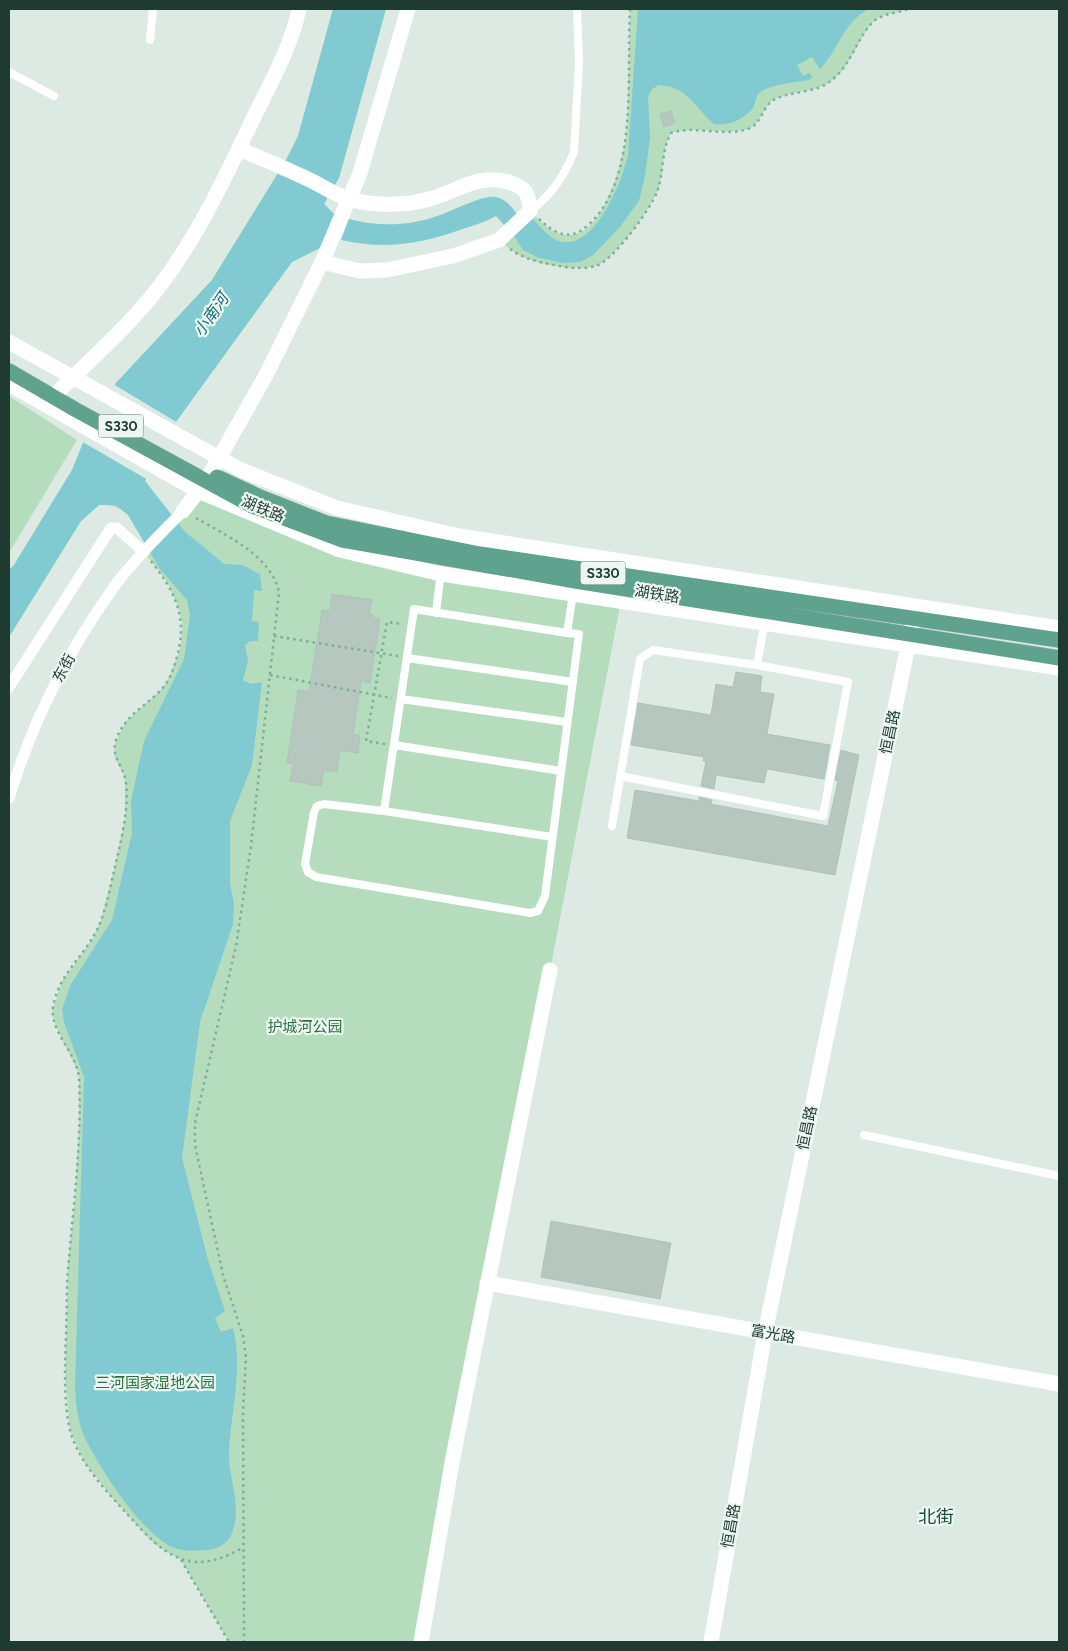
<svg xmlns="http://www.w3.org/2000/svg" width="1068" height="1651" viewBox="0 0 1068 1651" font-family="Figtree,'Noto Sans SC',sans-serif">
<rect width="100%" height="100%" fill="#ddeae3"/>
<!-- green -->
<path fill="#b4dcbd" d="M333 9H386L339 178 324 204 334 214 320 248 292 262 173 426 145 481 175 519 198 491 340 550 621 601 421 1642H229L181 1560 154 1544 115 1501 84 1462 70 1431 65 1376 68 1262 75 1198 79 1123V1074L55 1025 52 1011 62 981 93 938 100 922 114 870 125 817V778L114 755 115 743 126 721 160 691 168 680 181 646 182 623 177 604 167 582 144 552 148 547C134 525 130 504 99 505L81 521 9 637V570L14 565 72 470 83 443 116 383 212 280 286 160 298 136Z
M630 9H910L885 15 875 20C858 37 851 68 830 82 813 93 787 91 772 101 762 108 761 125 748 129 723 136 693 125 671 133 661 150 665 174 657 192 649 211 615 259 596 266 578 272 538 265 521 256 513 252 506 246 499 240L530 211C540 220 551 233 565 235 604 241 624 156 627 129Z
M9 396 77 440 9 553Z"/>
<!-- water -->
<path fill="#81cad2" d="M333 9H386L339 178 324 204 334 214 320 248 292 262 173 426 145 481 185 532 205 548 224 564 242 565 260 574 262 591 254 590 252 621 259 622 258 641H250L245 645 248 661 243 680 251 684 262 682 252 765 230 821V884L234 904 233 924 200 1022 182 1158 208 1260 225 1311 215 1318 221 1332 233 1328C243 1364 232 1410 229 1448 227 1477 243 1503 232 1533 228 1544 216 1550 205 1550 192 1551 180 1552 168 1545 138 1527 103 1473 87 1442 78 1425 76 1406 75 1387L84 1077 64 1022 62 1009 71 984 112 920 132 833 131 801 144 741 184 659 190 615 187 600 160 569 128 515 116 505H99L81 521 9 637V570L14 565 72 470 83 443 116 383 212 280 286 160 298 136Z
M638 9H869C842 23 839 50 820 69L812 57 797 65 803 76 810 73 812 78 809 80C794 83 774 83 760 92 756 95 756 101 754 106 747 118 728 127 714 124 695 108 687 86 659 85L652 89 648 97 650 137 645 176 639 201 619 228 593 255 580 262 561 263 537 257 523 250 514 236 496 216C486 222 474 225 463 229 419 244 388 250 341 240L349 219C378 227 409 226 437 216 450 212 483 194 496 197 509 200 515 212 523 222L532 218C540 226 548 237 558 241 595 253 622 181 628 155Z"/>
<!-- pier -->
<path fill="#ddeae3" d="M113 384 178 423 148 480 81 441Z"/>
<!-- building -->
<path fill="#b5c7bf" stroke="#afc3ba" d="M671 111 675 123 664 127 660 114Z
M332 594 372 600 369 614H373V618L380 619 370 683 361 681 353 734 360 736 358 753 340 750 337 772 324 770 321 786 290 781 293 764 287 763 298 690 309 692 322 610 330 611Z
M736 672 762 676 760 692 774 694 767 734 830 745 824 779 767 769 764 783 716 775 714 789 701 786 706 761H703L704 757 631 745 638 703 711 715 716 684 733 687Z
M841 750 859 755 835 875 627 838 635 790 699 801V797L712 800 711 804 828 826 838 781 835 780Z
M551 1221 671 1243 660 1299 541 1277Z"/>
<g fill="none" stroke-linecap="round" stroke-linejoin="round">
<!-- primary casing -->
<g stroke="#bcc4c1" stroke-width="16">
<path id="primary" d="M9 371 76 410 252 506 342 540 575 581 1059 658
M217 477 260 497 326 523 480 554 1059 640"/>
</g>
<!-- path -->
<path stroke="#7caf9c" stroke-width="2.5" stroke-dasharray="2.5 4" stroke-linecap="butt" d="M539 219C555 234 570 242 588 225 640 180 626 71 630 9
M510 249C522 258 535 261 549 264 564 267 582 271 598 265 615 258 650 210 657 192 664 174 661 150 671 133 693 125 723 137 748 129 761 125 762 108 772 101 788 90 816 95 833 79 852 64 857 36 875 20L885 15 910 9
M196 518C225 535 271 555 279 592L251 846 236 946 195 1123V1145L223 1275 243 1336 246 1357 243 1410 244 1642
M151 561C177 594 189 621 175 663 172 674 167 685 158 693 142 708 124 717 116 740 111 756 121 763 125 778 131 802 120 846 114 871 109 892 105 918 93 937 80 959 60 976 54 1002 46 1030 77 1051 79 1078 82 1138 74 1199 69 1259 66 1284 67 1310 66 1335 65 1365 63 1405 71 1434 81 1465 107 1492 128 1515 163 1554 189 1579 242 1548
M274 636 398 656
M270 675 392 698
M385 744 366 741 387 622 403 624
M181 1560 229 1642"/>
<!-- service -->
<path stroke="#fff" stroke-width="8" d="M150 40 153 9
M9 72 54 96
M530 211C550 197 565 174 574 152L579 62 577 9
M436 613 441 571
M407 658 573 682
M401 699 567 722
M394 745 561 771
M620 776 823 816 848 682 757 665
M384 811 324 804 317 806 314 812 305 864 308 872 316 877 530 913 538 911 545 896 579 634 567 633
M612 826 640 659 653 650 757 665 765 621
M552 837 384 811 414 609 567 633 573 594
M864 1135 1059 1176"/>
<!-- pedestrian -->
<path stroke="#fff" stroke-width="11" d="M9 687 111 528H117L144 552
M9 798C32 723 68 651 114 587 134 559 160 535 183 511"/>
<!-- minor -->
<path stroke="#fff" stroke-width="15" d="M239 149C264 159 288 170 312 181 324 187 337 196 350 199 372 206 406 206 429 199 457 192 478 173 508 182 526 187 529 194 530 211L499 240 453 256 387 270 360 271 322 262
M9 342 241 470 337 508 459 536 1059 628
M9 384 198 491 340 550 441 574 1059 668
M59 391C93 357 130 325 159 287 199 235 226 175 254 117 271 82 291 47 299 9
M183 511 206 481 266 375 322 262 360 173 408 9
M421 1642 453 1457 550 970"/>
<!-- tertiary -->
<path stroke="#fff" stroke-width="15" d="M487 1283 1059 1384
M711 1642 765 1333 914 617"/>
<!-- primary -->
<use href="#primary" stroke="#5fa28d" stroke-width="15"/>
</g>
<g text-anchor="middle" dominant-baseline="central" stroke-width="4.5" stroke-linejoin="round" paint-order="stroke">
<!-- shield labels -->
<g fill="#edf7f1" stroke="#5c736b" stroke-width="1">
<rect x="98.5" y="414.5" width="45" height="23" rx="4"/>
<rect x="580.5" y="561.5" width="45" height="23" rx="4"/>
</g>
<g font-size="14" font-weight="bold" fill="#1e3a31">
<text x="121" y="426">S330</text>
<text x="603" y="573">S330</text>
</g>
<!-- street labels -->
<g font-size="15" fill="#1e3a31" stroke="#edf7f1">
<text transform="translate(263 509) rotate(23)">湖铁路</text>
<text transform="translate(657 594) rotate(9)">湖铁路</text>
<text transform="translate(64 668) rotate(-61)">东街</text>
<text transform="translate(890 732) rotate(-78)">恒昌路</text>
<text transform="translate(807 1128) rotate(-78)">恒昌路</text>
<text transform="translate(773 1334) rotate(10)">富光路</text>
<text transform="translate(731 1526) rotate(-80)">恒昌路</text>
</g>
<!-- park labels -->
<g font-size="15" fill="#277240" stroke="#edf7f1">
<text x="305" y="1027">护城河公园</text>
<text x="155" y="1383">三河国家湿地公园</text>
</g>
<!-- water labels -->
<g font-size="16" font-style="italic" fill="#176c77" stroke="#edf7f1">
<text transform="translate(211 315) rotate(-55)">小南河</text>
</g>
<!-- quarter labels -->
<g font-size="18" fill="#1a4c3d" stroke="#edf7f1">
<text x="936" y="1517">北街</text>
</g>
</g>
<!-- border -->
<rect width="1068" height="1651" fill="none" stroke="#1e3a31" stroke-width="20"/>
</svg>
